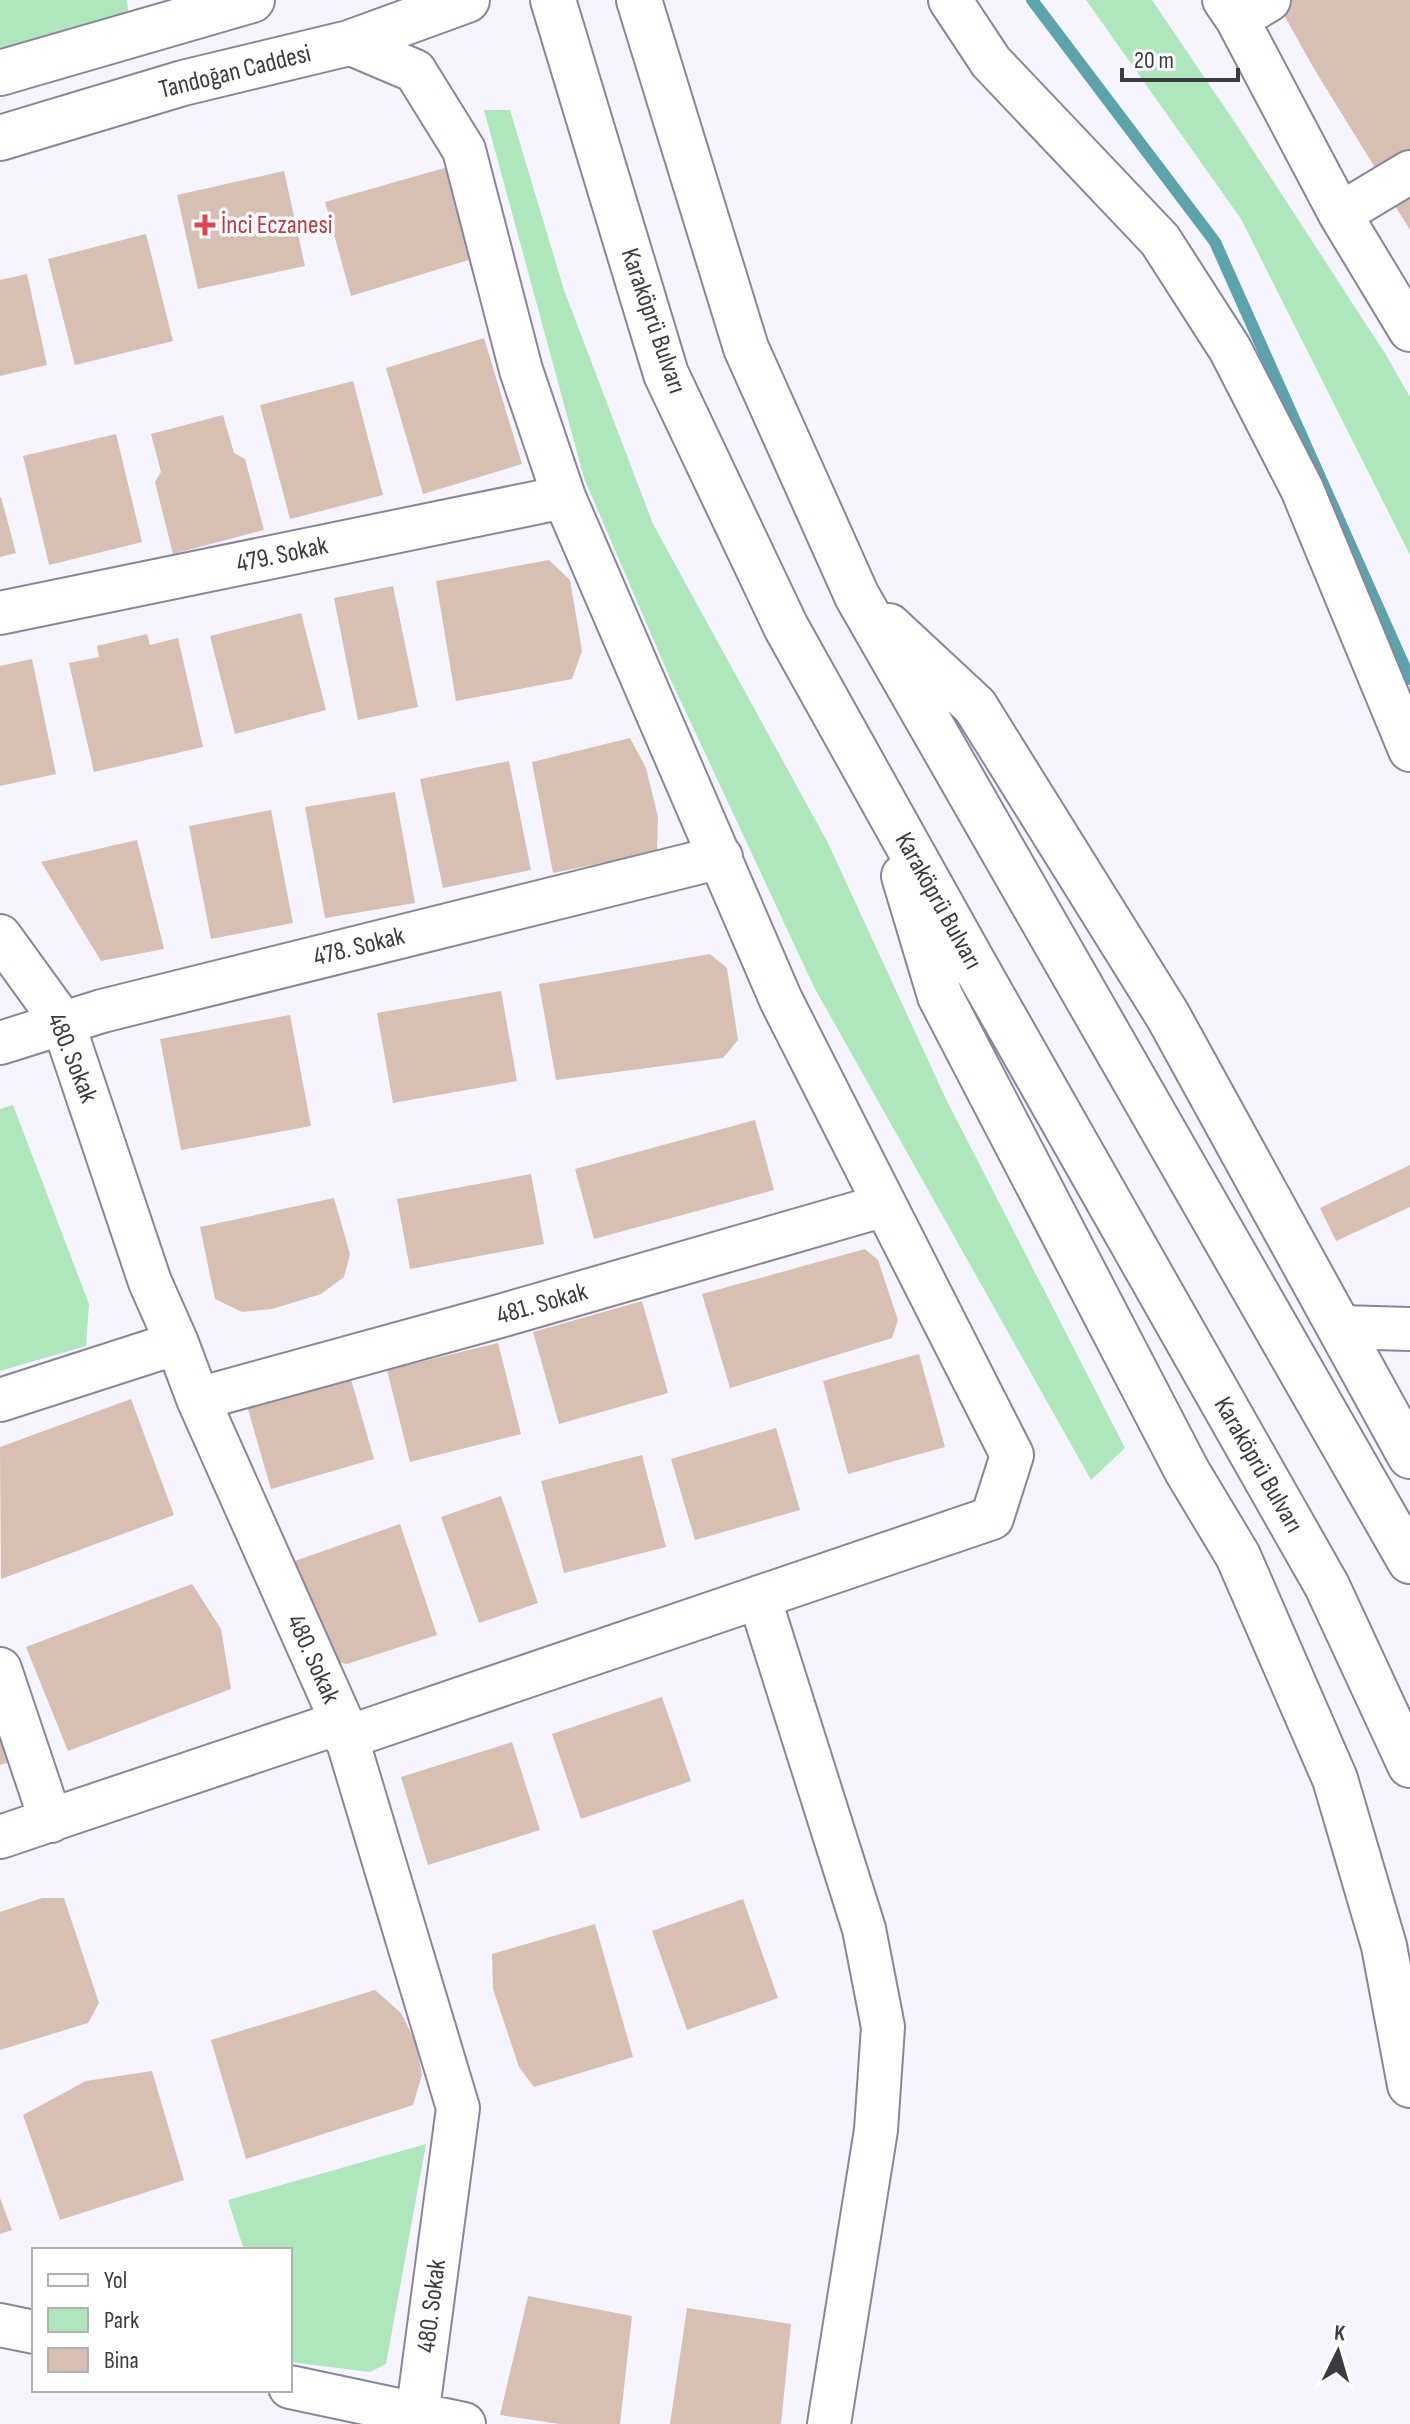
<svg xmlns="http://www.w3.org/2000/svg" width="1410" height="2424" viewBox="0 0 1410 2424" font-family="'Sofia Sans Condensed',sans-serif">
<rect width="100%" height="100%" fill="#f6f5ff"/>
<!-- green -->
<path fill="#aee7bb" d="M0 0H127L130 28 0 66Z
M1086 0H1152L1238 127 1386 355 1410 397V555L1241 219Z
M484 110H510L564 290 653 524 828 843 946 1099 1125 1448 1091 1480 814 987 670 678 584 478Z
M13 1105 89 1304 86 1346 0 1371V1109Z
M426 2144 386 2364 370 2372 290 2362V2250H244L228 2200Z"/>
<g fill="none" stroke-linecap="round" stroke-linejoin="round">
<!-- stream -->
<path stroke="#5ca3ac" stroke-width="12" d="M1032 0 1215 242 1410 679"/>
</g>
<!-- building -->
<path fill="#d7bfb1" d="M1291 0H1410V162L1382 179 1313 67 1279 6Z
M448 167 475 258 351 296 325 202Z
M284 171 305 266 198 289 177 195Z
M1410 182V230L1388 194Z
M146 234 173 341 75 365 48 259Z
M27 274 47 365 0 376V280Z
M484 338 522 464 423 494 386 368Z
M353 381 383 495 290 519 260 405Z
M223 415 234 453 245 459 264 530 173 554 155 482 161 472 151 434Z
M116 434 142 542 49 565 23 456Z
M1 497 16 553 0 557V498Z
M549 560 570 580 582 651 572 679 456 701 436 581Z
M393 586 418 707 358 720 334 598Z
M301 613 326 710 235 734 210 636Z
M147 634 150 645 178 638 203 747 94 772 69 663 99 657 97 646Z
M32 659 56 774 0 786V666Z
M630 738 646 768 658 817 657 852 553 873 532 762Z
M509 761 531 870 443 888 420 779Z
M395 792 415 903 325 918 305 807Z
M271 810 293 923 211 939 189 826Z
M137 840 164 949 101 961 41 862Z
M710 954 727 968 738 1040 723 1058 556 1080 539 984Z
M501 991 517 1081 393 1103 377 1013Z
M290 1015 311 1126 181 1150 160 1039Z
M755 1120 774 1190 594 1239 575 1169Z
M1410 1165V1207L1336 1241 1320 1208Z
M531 1174 544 1244 410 1269 397 1199Z
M334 1198 350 1254 344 1277 321 1294 272 1309 242 1312 215 1299 200 1227Z
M865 1249 878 1260 898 1320 892 1338 730 1388 702 1294Z
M642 1301 668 1393 559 1424 533 1332Z
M498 1343 521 1434 410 1462 387 1370Z
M919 1354 945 1447 848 1474 823 1381Z
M350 1376 374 1459 271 1489 247 1406Z
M131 1399 174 1515 1 1579 0 1447Z
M776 1428 800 1510 695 1540 671 1459Z
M642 1455 666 1547 564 1573 541 1481Z
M501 1496 538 1603 479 1623 441 1517Z
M400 1524 437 1635 347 1664 328 1660 289 1563Z
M192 1584 221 1629 231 1689 68 1751 26 1647Z
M662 1697 691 1781 581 1819 552 1734Z
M0 1719 14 1761 0 1765Z
M512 1742 540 1830 428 1865 401 1777Z
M42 1898H64L99 2003 88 2023 0 2050V1912Z
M743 1899 778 1998 687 2030 652 1931Z
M595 1924 633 2057 534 2087 519 2067 493 1989 492 1954Z
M375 1990 401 2013 416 2043 422 2075 413 2105 246 2159 211 2040Z
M152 2071 184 2180 60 2220 23 2115 86 2081Z
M0 2198 12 2230 0 2234Z
M528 2296 632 2316 620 2424H560L500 2415Z
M687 2308 791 2324 781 2424H670Z"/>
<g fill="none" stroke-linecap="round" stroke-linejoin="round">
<!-- minor casing -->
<g stroke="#89859b" stroke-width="46">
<path id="minor" d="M950 0 991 62 1160 240 1230 349 1302 489 1410 750
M1224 0 1237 19 1340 214 1410 330
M1237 19 1269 0
M1340 214 1410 172
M0 613 564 497
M0 936 63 1023 150 1282 177 1343 198 1399 342 1722 458 2108 416 2424
M0 1043 102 1011 721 857
M1341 1327 1410 1329
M198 1399 500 1316 885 1205
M0 1400 177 1343
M759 1597 864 1929 883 2027 876 2130 829 2424
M0 1669 51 1821
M345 1738 992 1518 1012 1455 781 1000 564 497 521 370 464 150 415 71 349 43
M0 1837 342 1722
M0 2325 34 2332
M290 2387 464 2424"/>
</g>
<!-- major casing -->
<g stroke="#89859b" stroke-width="48">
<path id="major" d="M0 73 252 0
M0 138 183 83 349 43 467 0"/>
</g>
<!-- highway casing -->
<g stroke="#89859b" stroke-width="48">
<path id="highway" d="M553 0 666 374 786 627 974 964 1327 1586 1410 1765
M639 0 746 348 857 596 1410 1561
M889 626 975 706 1168 1016 1410 1456
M904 876 940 996 1187 1471 1238 1556 1335 1779 1384 1946 1410 2085"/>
</g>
<!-- minor -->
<use href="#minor" stroke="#fff" stroke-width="42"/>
<!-- major -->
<use href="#major" stroke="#fff" stroke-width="44"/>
<!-- highway -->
<use href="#highway" stroke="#fff" stroke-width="44"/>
</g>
<!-- markers -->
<path fill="#e0444e" stroke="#fff" stroke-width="3" d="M201 213h8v8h8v8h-8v8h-8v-8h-8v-8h8z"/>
<g text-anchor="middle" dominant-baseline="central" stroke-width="7" stroke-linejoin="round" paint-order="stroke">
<!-- street labels -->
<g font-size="26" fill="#3c3b44" stroke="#fff">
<text transform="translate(235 72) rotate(-14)">Tandoğan Caddesi</text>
<text transform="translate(653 321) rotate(71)">Karaköprü Bulvarı</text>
<text transform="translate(282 555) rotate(-12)">479. Sokak</text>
<text transform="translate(938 901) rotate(61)">Karaköprü Bulvarı</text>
<text transform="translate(359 947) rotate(-14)">478. Sokak</text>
<text transform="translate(72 1058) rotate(68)">480. Sokak</text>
<text transform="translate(542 1304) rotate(-16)">481. Sokak</text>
<text transform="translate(1258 1465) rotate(60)">Karaköprü Bulvarı</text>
<text transform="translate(313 1659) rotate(66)">480. Sokak</text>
<text transform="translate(432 2306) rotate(-83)">480. Sokak</text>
</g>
<!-- health labels -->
<g font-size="26" fill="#be3a42" stroke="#fff" text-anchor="start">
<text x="221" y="225">İnci Eczanesi</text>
</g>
</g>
<!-- legend -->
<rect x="32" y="2248" width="260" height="144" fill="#ffffff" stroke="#b1b1b4" stroke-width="2"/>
<rect x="48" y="2274" width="40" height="12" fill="#ffffff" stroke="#b1b1b4" stroke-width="2"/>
<text x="104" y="2288" font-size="24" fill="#3c3b44">Yol</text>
<rect x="48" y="2308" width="40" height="24" fill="#aee7bb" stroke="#b1b1b4" stroke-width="2"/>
<text x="104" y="2328" font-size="24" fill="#3c3b44">Park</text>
<rect x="48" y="2348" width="40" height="24" fill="#d7bfb1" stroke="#b1b1b4" stroke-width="2"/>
<text x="104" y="2368" font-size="24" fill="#3c3b44">Bina</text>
<!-- north arrow -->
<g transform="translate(1338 2352) rotate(5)" stroke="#ffffff" stroke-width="6" paint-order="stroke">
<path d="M0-6L14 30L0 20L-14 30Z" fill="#3c3b44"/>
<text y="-12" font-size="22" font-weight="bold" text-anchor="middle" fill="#3c3b44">K</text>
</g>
<!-- scale -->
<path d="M1122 68v12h116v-12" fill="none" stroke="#3c3b44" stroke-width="4"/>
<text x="1134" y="68" font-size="24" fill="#3c3b44" stroke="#ffffff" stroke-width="6" paint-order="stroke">20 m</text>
</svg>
